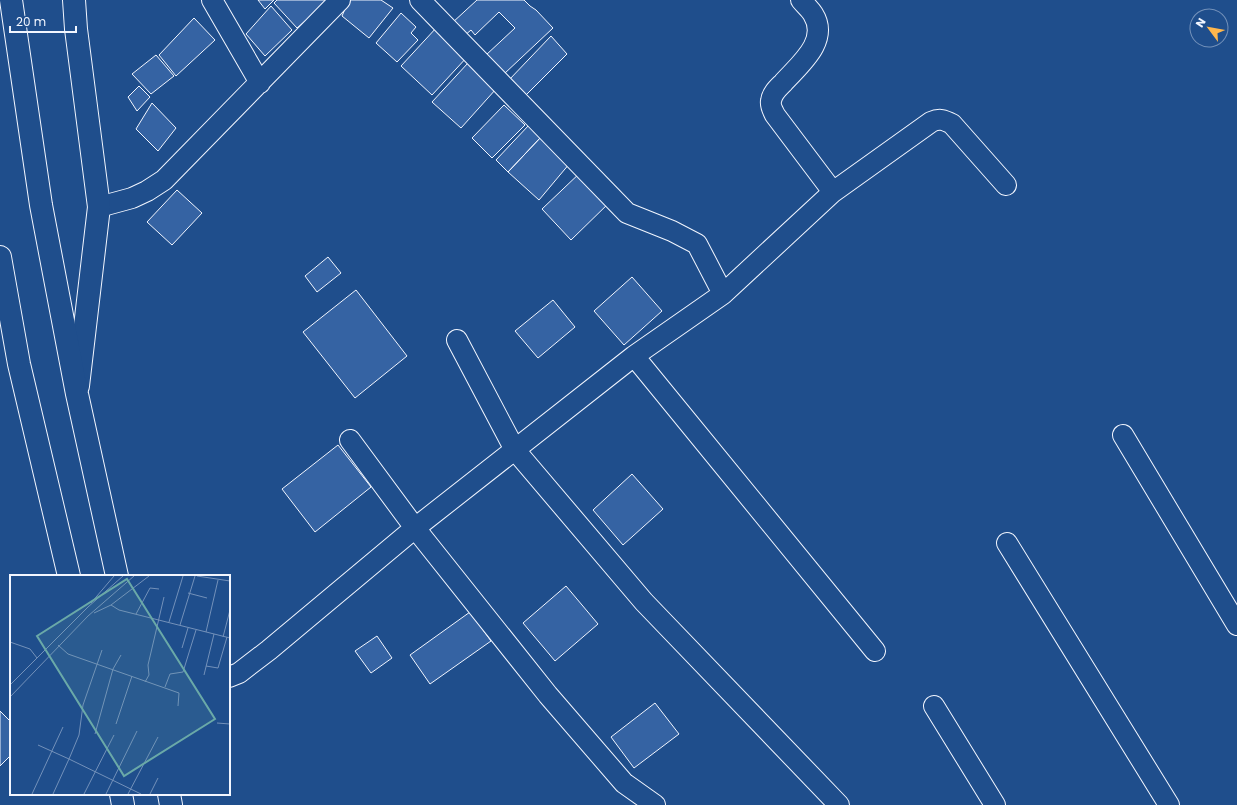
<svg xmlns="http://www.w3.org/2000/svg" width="1237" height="805" viewBox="0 0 1237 805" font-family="Poppins,sans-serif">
<rect width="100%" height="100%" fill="#1f4e8c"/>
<!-- building -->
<path fill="#3563a3" stroke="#f2f6ff" d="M258 0H274L265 9Z
M277 0H329L297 28 274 3Z
M349 0H381L393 8 369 38 342 16Z
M477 0H524L530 6 536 10 553 28 504 74 486 55 515 28 499 12 475 35 471 30 464 36 452 23Z
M271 6 292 30 265 56 246 34Z
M401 13 416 27 411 33 418 40 397 62 376 43Z
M194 18 215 40 176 76 159 55Z
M437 27 468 56 432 95 401 66Z
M551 36 567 54 524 97 508 81Z
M156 55 174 76 151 94 132 74Z
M468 63 496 89 461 128 432 102Z
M139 86 150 97 137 111 128 97Z
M152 103 176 128 158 151 136 129Z
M504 105 525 125 492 158 472 138Z
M529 125 541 137 508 172 496 160Z
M541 137 570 163 539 200 508 172Z
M583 170 612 200 571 240 542 209Z
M177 190 202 213 172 245 147 222Z
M328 257 341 273 317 292 305 276Z
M632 277 662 311 624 345 594 311Z
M356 290 407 356 355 398 303 332Z
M553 300 575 327 538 358 515 331Z
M338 445 371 487 315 532 282 489Z
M632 474 663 509 623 545 593 510Z
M566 586 598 624 555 661 523 623Z
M470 612 491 641 430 684 410 655Z
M377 636 392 658 371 673 355 651Z
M655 703 679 734 634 768 611 737Z
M0 711 11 722V755L0 766Z"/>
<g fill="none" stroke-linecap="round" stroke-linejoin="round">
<!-- minor casing -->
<g stroke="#f2f6ff" stroke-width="22">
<path id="minor" d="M212 0 260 83
M420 0 627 213 672 231 697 244 723 294
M801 0C805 5 810 9 813 14 830 41 799 65 783 83 778 88 772 93 771 101 770 106 773 111 775 115L833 192
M99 207 132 198 147 191 164 180 340 0
M457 340 515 450 644 602 839 805
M634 356 875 651
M1123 435 1237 625
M350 440 415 528 548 695 624 783 655 805
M1007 543 1169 805
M229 677 239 673 269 650 415 528 634 356 723 294 833 192 931 122C940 118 944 120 952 124L1006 185
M934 706 995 805"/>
</g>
<!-- tertiary casing -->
<g stroke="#f2f6ff" stroke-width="24">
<path id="tertiary" d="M74 0 76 29 99 207 78 386"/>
</g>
<!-- trunk casing -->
<g stroke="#f2f6ff" stroke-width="24">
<path id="trunk" d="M11 0 41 205 77 394 117 576
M0 257 19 364 69 576
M121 794 123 805
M169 794 171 805"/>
</g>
<!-- minor -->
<use href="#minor" stroke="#1f4e8c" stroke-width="20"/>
<!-- tertiary -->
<use href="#tertiary" stroke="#1f4e8c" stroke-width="22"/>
<!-- trunk -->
<use href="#trunk" stroke="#1f4e8c" stroke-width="22"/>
</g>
<!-- overview -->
<g transform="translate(10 575)">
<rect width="220" height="220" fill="#1f4e8c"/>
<path fill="none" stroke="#7391ba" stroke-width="1" d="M187 1 220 6M178 18 197 23M81 28 104 1M101 30 109 35 220 63M84 38 101 30 139 1M126 39 140 13 149 14M159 47 173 1M170 50 185 1M196 57 208 5M213 62 220 35M0 67 20 74 27 83M48 70 58 79 169 118 168 131M172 73 178 53M92 75 73 130 69 160 59 184 131 219M196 91 208 93 217 62M194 100 204 59M135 107 139 100 138 90 154 22M0 110 78 32 113 1M155 112 160 99 173 97 186 55M0 122 78 41 124 1M207 148 220 149M106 149 122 101M85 159 103 94 111 80M28 170 59 184 43 219M22 219 53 152M74 219 104 160M96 219 127 156M118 219 148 162M140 219 148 203"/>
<path fill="#6aa9a8" fill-opacity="0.15" stroke="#6aa9a8" stroke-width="2" d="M117 4 205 144 114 201 27 61Z"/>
<rect width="220" height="220" fill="none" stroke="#f2f6ff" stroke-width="2"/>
</g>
<!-- north arrow -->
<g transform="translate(1209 28) rotate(302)"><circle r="19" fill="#1f4e8c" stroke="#7391ba"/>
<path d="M0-3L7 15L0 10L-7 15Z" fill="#ffb74d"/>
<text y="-6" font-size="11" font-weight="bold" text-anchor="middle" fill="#f2f6ff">N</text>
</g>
<!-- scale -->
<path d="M10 26v6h66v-6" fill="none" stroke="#f2f6ff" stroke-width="2"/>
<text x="16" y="26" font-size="12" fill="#f2f6ff" stroke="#1f4e8c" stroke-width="3" paint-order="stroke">20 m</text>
</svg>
